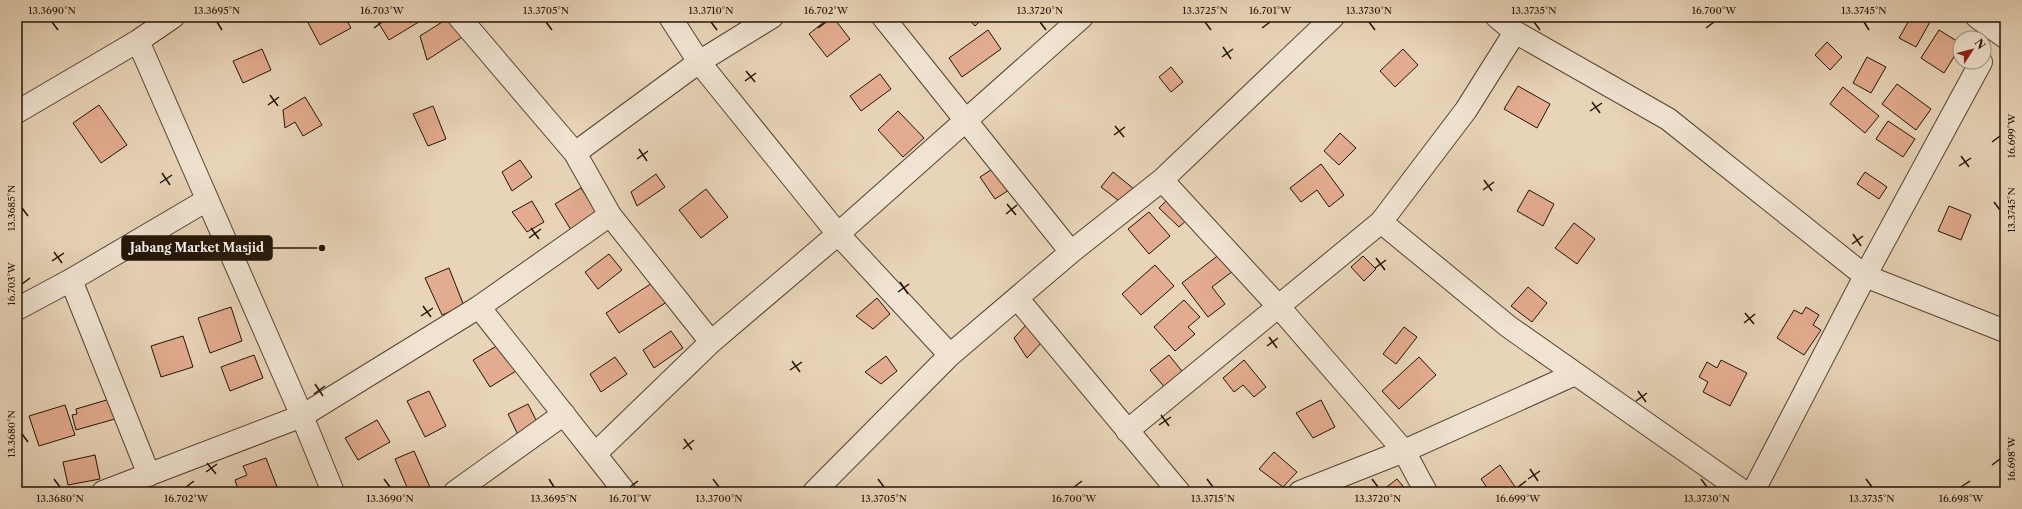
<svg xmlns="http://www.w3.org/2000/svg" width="2022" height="509" viewBox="0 0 2022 509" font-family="'Libre Caslon Text',serif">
<rect width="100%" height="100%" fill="#e8d4b8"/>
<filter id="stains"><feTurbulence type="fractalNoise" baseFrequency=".005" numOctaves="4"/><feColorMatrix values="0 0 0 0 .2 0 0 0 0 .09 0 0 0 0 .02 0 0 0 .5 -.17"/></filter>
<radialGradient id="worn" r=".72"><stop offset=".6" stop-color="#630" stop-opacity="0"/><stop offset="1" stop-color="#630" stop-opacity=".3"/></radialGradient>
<!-- building -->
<path fill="#e3ab8f" stroke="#231406" d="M305 17H345L351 28 320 45Z
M375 17H421L422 20 389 40Z
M450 17 464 36 427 60 420 36Z
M830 17H833L850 39 827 57 809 34Z
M967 17H984L975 26Z
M1911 17H1926L1931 20 1916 47 1899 38Z
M988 30 1001 49 962 77 949 58Z
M1939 30 1960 43V47L1944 73 1921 58Z
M1827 42 1842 57 1830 70 1815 55Z
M262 49 271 70 243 83 233 61Z
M1403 49 1418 65 1395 87 1380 71Z
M1867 57 1886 67 1871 93 1853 83Z
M1171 67 1183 82 1171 92 1159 77Z
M880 74 891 89 861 111 850 96Z
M1897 84 1931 109 1916 130 1882 104Z
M1518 86 1550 104 1537 128 1504 109Z
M1843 87 1879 116 1865 133 1830 104Z
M305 97 322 125 303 136 295 122 285 128 283 110Z
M99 105 127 145 101 163 73 123Z
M433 106 446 139 428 146 413 114Z
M898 111 924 138 903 157 878 130Z
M1888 121 1915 139 1903 157 1876 139Z
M1340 133 1356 148 1339 165 1324 151Z
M520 160 532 177 512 191 502 172Z
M1321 164 1344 195 1329 207 1317 190 1301 202 1290 188Z
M994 168 1009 190 995 199 980 177Z
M1113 172 1134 189 1123 204 1101 187Z
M1865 172 1887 187 1879 199 1857 184Z
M656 174 665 187 637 206 631 192Z
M581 188 599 216 573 233 555 204Z
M706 189 728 217 701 238 679 210Z
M1529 190 1554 204 1543 226 1517 211Z
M1171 196 1191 216 1179 227 1159 208Z
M532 201 544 222 527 232 512 212Z
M1949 206 1971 215 1961 240 1938 231Z
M1149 212 1170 236 1149 254 1128 229Z
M1574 223 1595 239 1577 264 1555 248Z
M1224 251 1237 268 1212 287 1225 304 1208 317 1182 283Z
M609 254 622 270 598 289 585 272Z
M1363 256 1376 269 1364 281 1351 267Z
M1155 265 1174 286 1141 315 1122 294Z
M449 268 464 306 442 315 425 278Z
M666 274 679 294 619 333 606 313Z
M1528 287 1547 303 1532 322 1511 306Z
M877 298 890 314 873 329 856 316Z
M1184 300 1200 317 1188 327 1195 334 1175 351 1154 327Z
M231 307 242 341 210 353 198 318Z
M1806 307 1819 315 1813 325 1821 330 1804 355 1777 338 1794 310 1802 314Z
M1027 324 1044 340 1027 358 1014 338Z
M1404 327 1417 337 1396 364 1383 354Z
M671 331 683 348 654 368 643 350Z
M183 336 193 367 161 377 151 346Z
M500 344 516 371 490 387 473 360Z
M254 355 263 378 230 391 221 367Z
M1169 355 1185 375 1167 390 1150 370Z
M886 356 897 371 881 384 865 372Z
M615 357 627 374 601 392 590 374Z
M1419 357 1436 375 1399 409 1382 391Z
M1244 360 1266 387 1254 397 1243 385 1234 392 1223 378Z
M1721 360 1747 373 1730 406 1703 392 1708 382 1699 377 1707 362 1717 368Z
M429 391 446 426 425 437 407 401Z
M110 399 115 419 76 430 72 415 77 414 76 409Z
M1321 400 1335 427 1313 438 1296 413Z
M528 404 541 430 520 439 508 414Z
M65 405 75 435 39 446 29 416Z
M377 420 390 442 358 460 345 438Z
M414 451 432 492H409L395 459Z
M1274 452 1297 472 1283 487 1259 469Z
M95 455 100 479 68 485 63 462Z
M266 458 279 492H259L258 489 249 492H239L235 480 247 475 243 466Z
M1500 465 1516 488 1510 492H1490L1481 479Z
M1397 479 1408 492H1380Z"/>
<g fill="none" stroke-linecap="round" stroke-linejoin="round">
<!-- minor casing -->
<g stroke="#544432" stroke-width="24">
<path id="minor" d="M459 17 575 153 610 215 711 342
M670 17 699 62 838 234 950 355
M883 17 1071 252
M1497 17 1515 32 1668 119 1865 276 2005 331
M1977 17 2005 37
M138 41 302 416 333 492
M17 112 138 41 173 17
M575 153 699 62 772 17
M1162 180 1279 307 1404 451 1426 492
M1381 222 1509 327 1744 492
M71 280 149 475
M1017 298 1179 492
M479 307 625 492
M17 309 71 280 207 200
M1127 431 1381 222 1466 110 1515 32
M595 454 711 342 838 234 1082 17
M103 492 302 416 479 307 610 215
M455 492 564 414
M814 492 950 355 1071 252 1162 180 1333 17
M1300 492 1404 451 1575 374
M1753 492 1865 276 1981 62"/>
</g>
<!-- minor -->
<use href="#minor" stroke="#f0e3d1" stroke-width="22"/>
</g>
<!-- ticks -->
<path fill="none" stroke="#231406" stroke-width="1.5" d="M52 22 58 30M217 22 222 30M546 22 552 30M711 22 717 30M1040 22 1046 30M1205 22 1211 30M1369 22 1375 30M1534 22 1540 30M1864 22 1869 30M374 28 382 22M818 28 826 22M1262 28 1270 22M1706 28 1714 22M1223 47 1231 59M1222 57 1233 49M746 71 755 82M745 81 756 73M270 95 278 106M1592 102 1600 113M268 105 279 97M1590 111 1602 103M1115 126 1124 137M1114 135 1125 127M1992 142 2000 136M639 149 647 161M1961 156 1969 167M637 159 648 151M1959 166 1971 158M162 173 170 185M1484 180 1492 191M160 183 172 175M1483 190 1494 182M1994 202 2000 210M1007 204 1016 215M22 208 28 216M1006 214 1017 205M531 228 539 239M1853 234 1861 246M529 238 541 229M1852 244 1863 236M54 252 62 263M1376 258 1385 270M52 261 64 253M1375 268 1386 260M900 282 908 294M22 284 30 278M898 292 909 284M423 306 431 317M1745 313 1754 324M421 316 433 308M1744 323 1755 314M1269 337 1277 348M1267 346 1278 338M792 361 800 372M790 370 802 362M315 384 323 396M1638 391 1646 402M314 394 325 386M1636 401 1647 393M1161 415 1169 426M1159 425 1171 417M22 434 28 442M684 439 692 450M683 449 694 440M207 463 216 474M1992 465 2000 459M1530 469 1538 481M206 472 217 464M54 479 60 487M384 479 390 487M549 479 554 487M713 479 719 487M878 479 884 487M1207 479 1213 487M1372 479 1378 487M1528 479 1540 471M1701 479 1707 487M1866 479 1872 487M186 487 194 481M630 487 638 481M1074 487 1082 481M1518 487 1526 481M1961 487 1970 481"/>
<!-- callouts -->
<path fill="none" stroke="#231406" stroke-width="1.5" d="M322 248L272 248"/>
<circle fill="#231406" stroke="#f0e3d1" stroke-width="1.5" cx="322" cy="248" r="4"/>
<rect fill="#231406" stroke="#231406" stroke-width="1.5" x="122" y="236" width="150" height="24" rx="4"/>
<g font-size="12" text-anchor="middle" font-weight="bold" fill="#fff">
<text x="197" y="252">Jabang Market Masjid</text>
</g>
<!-- margin -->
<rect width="2022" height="509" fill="none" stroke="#e8d4b8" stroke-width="44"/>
<!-- north arrow -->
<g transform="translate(1972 50) rotate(54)"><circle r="19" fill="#f0e3d1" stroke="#9e9080"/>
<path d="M0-3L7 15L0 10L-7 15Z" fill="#8f2418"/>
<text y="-6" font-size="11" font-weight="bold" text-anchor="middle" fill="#231406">N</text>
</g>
<rect x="22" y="22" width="1978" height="465" fill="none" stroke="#231406" stroke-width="1.5"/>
<g font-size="10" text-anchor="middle" fill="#231406">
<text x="52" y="14">13.3690°N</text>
<text x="217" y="14">13.3695°N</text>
<text x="382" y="14">16.703°W</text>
<text x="546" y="14">13.3705°N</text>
<text x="711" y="14">13.3710°N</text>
<text x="826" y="14">16.702°W</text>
<text x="1040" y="14">13.3720°N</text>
<text x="1205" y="14">13.3725°N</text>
<text x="1270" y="14">16.701°W</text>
<text x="1369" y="14">13.3730°N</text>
<text x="1534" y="14">13.3735°N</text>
<text x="1714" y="14">16.700°W</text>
<text x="1864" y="14">13.3745°N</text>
<text transform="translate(2011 136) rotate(-90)" y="4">16.699°W</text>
<text transform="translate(11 208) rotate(-90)" y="4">13.3685°N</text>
<text transform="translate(2011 210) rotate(-90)" y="4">13.3745°N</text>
<text transform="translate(11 284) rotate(-90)" y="4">16.703°W</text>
<text transform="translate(11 434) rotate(-90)" y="4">13.3680°N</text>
<text transform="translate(2011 459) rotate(-90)" y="4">16.698°W</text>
<text x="60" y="502">13.3680°N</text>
<text x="186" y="502">16.702°W</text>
<text x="390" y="502">13.3690°N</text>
<text x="554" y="502">13.3695°N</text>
<text x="630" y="502">16.701°W</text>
<text x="719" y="502">13.3700°N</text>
<text x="884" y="502">13.3705°N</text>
<text x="1074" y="502">16.700°W</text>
<text x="1213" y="502">13.3715°N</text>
<text x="1378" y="502">13.3720°N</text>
<text x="1518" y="502">16.699°W</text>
<text x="1707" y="502">13.3730°N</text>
<text x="1872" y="502">13.3735°N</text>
<text x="1961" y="502">16.698°W</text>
</g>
<rect width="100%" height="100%" filter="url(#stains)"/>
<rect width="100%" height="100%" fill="url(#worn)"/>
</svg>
